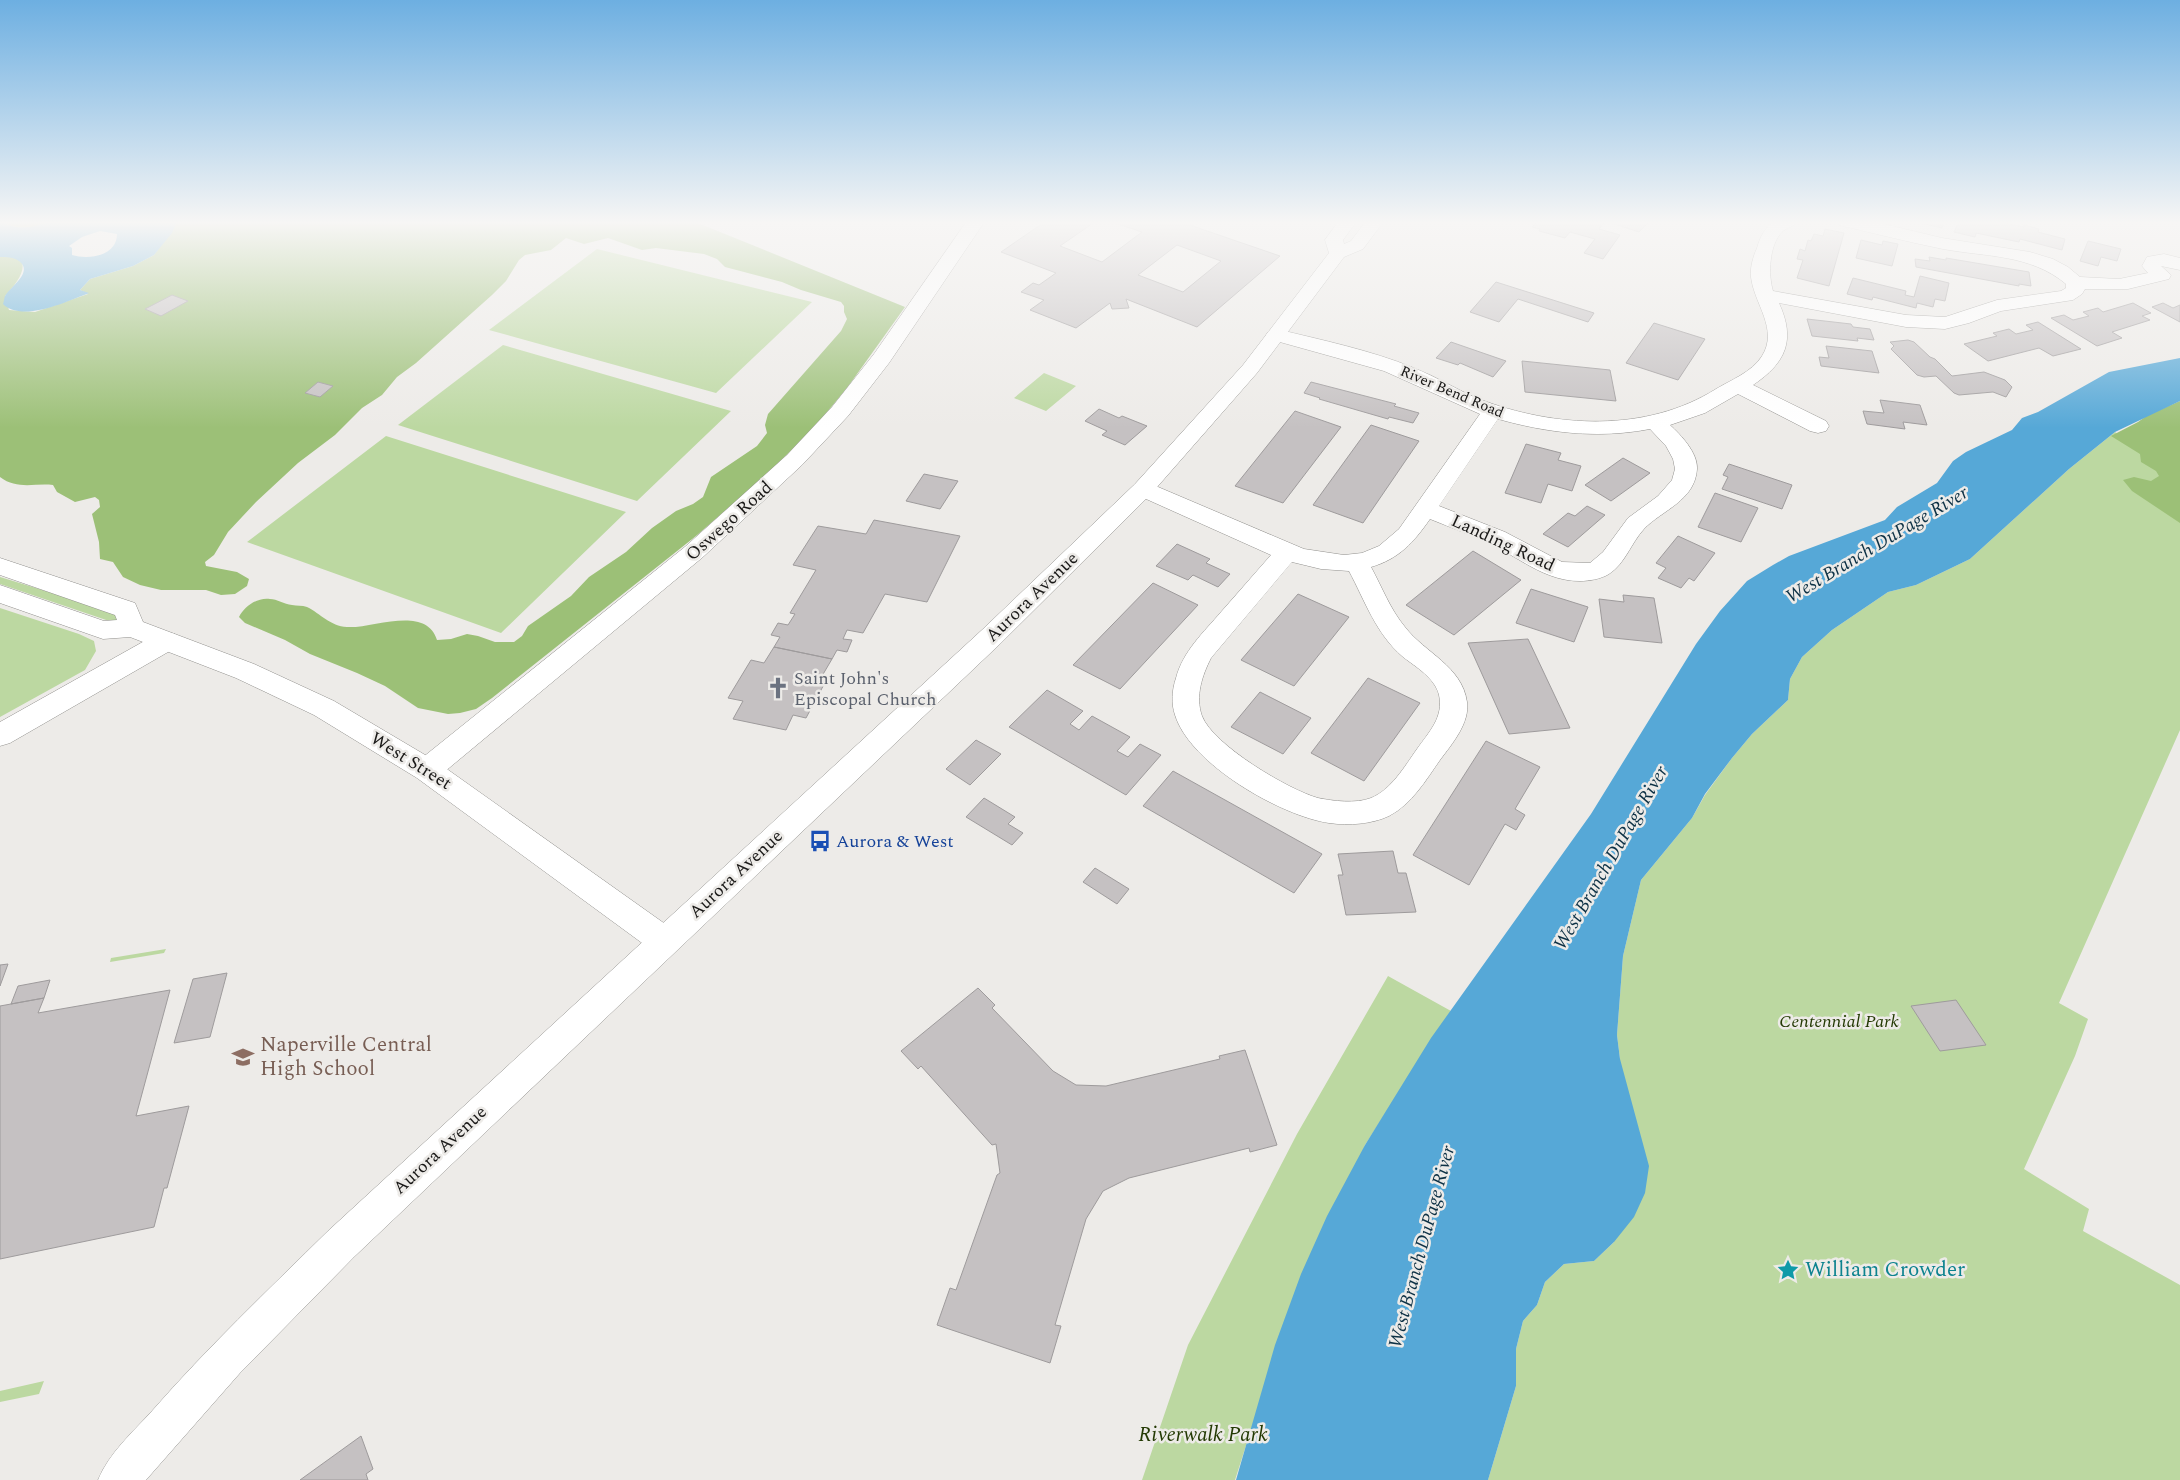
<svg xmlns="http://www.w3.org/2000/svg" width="2180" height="1480" viewBox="0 0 2180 1480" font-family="Spectral,serif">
<rect width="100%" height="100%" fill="#edebe8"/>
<!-- green -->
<path fill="#bcd8a1" d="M597 249 812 302 716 393 489 330Z
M503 345 731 411 637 501 398 425Z
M1044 373 1076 386 1046 411 1014 398Z
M2115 432 2180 480V730L2059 1003 2088 1019 2075 1056 2024 1169 2089 1209 2083 1231 2180 1285V1480H1488L1516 1386V1349L1523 1321 1537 1305 1545 1282 1564 1264 1594 1261 1614 1242 1620 1059 1617 1035 1623 956 1641 880 1692 818 1705 795 1732 758 1752 734 1788 700 1790 679 1802 657 1832 630 1888 592 1916 585 1970 559 2069 469Z
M386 436 626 512 501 633 247 542Z
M0 577 111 611 120 618 115 623 0 584Z
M0 608 79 634 94 641 96 651 85 670 0 717Z
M166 949 164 953 110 962 111 958Z
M1388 976 1451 1011 1365 1145 1258 1408 1235 1480H1142L1188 1345 1297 1134Z
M44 1381 39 1394 0 1402V1391Z"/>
<!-- forest -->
<path fill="#9cc077" d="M4 221H59C40 226 22 232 4 223Z
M177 221H693L905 307 847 388 813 429 765 476 696 536 492 698 476 709 460 713 448 714 418 708 385 686 357 673 310 654 285 640 245 623 239 617C244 607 257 597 270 599 277 599 284 604 292 605 297 606 302 605 307 607 321 614 330 626 347 627 372 629 426 604 437 640L451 639 467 634 478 636 495 642H514L522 636 528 626 571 596 589 577 626 552 652 528 676 511 693 504 703 497 711 477 757 446 767 433 765 425 768 414 841 331 847 319 844 312V306L841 302 801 290 782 282 725 267 717 259 704 254 656 248 642 250 608 238 584 244 566 238 551 250 525 255 519 260 506 281 492 295 416 363 397 377 382 395 362 408 335 435 298 463 256 502 228 532 214 555 205 562 206 566 237 572 249 579 247 586 235 594 221 595 206 590H161L140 585 123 577 113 562 100 559 99 542 92 514 100 507 99 500 95 497 75 502 57 492 53 485C34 483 17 490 0 477V257C38 253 20 281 5 296L9 310 35 312 88 294 80 290 90 279 133 266 154 255Z
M2180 401V523L2132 491 2123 480 2134 477 2151 481 2159 476 2156 471 2141 462 2140 454 2111 436 2138 422 2148 415Z"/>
<!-- water -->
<path fill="#56a8d7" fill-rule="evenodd" d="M0 221H4V223C26 234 39 222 61 221 97 217 140 220 177 221L172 233 154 255 133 266 90 279 80 290 89 293C68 301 22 323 3 304 4 301 4 299 5 296 10 287 34 272 19 261 14 257 6 257 0 257ZM100 231 117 234C117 256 89 260 72 255V248L69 246 82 237Z
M2180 358V401L2115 432 2069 469 1970 559 1916 585 1888 592 1832 630 1802 657 1790 679 1788 700 1752 734 1732 758 1705 794 1692 818 1641 880 1623 956 1617 1035 1620 1059 1649 1166 1645 1193 1634 1217 1614 1242 1594 1261 1564 1264 1545 1282 1537 1305 1523 1321 1516 1349V1386L1488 1480H1236L1275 1345 1301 1274 1327 1216 1365 1145 1431 1038 1591 814 1696 644 1720 611 1747 581 1773 565 1789 556 1885 520 1897 507 1937 483 1953 461 1966 452 2012 430 2022 418 2038 412 2109 372Z"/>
<!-- building -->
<path fill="#c5c1c2" stroke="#9e9b9c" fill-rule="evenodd" d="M1046 221H1096L1060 246 1102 262 1142 232 1109 221H1178L1280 256 1197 327 1126 299 1129 308 1112 309 1110 303 1076 328 1030 310 1044 300 1021 292 1033 283 1039 285 1056 273 1001 252ZM1177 245 1221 261 1183 292 1138 275Z
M1538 221H1594L1604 223 1599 229 1620 235 1603 259 1584 253 1595 239 1570 232 1565 238 1539 231 1540 229 1532 227Z
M1610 221H1650L1639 232 1608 222Z
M1913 221H1944L1942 228Z
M1959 221H1996L2024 227V225L2039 229 2038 232 2065 239 2062 250 2020 239 2019 242 1976 233 1975 237 1954 232Z
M1825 229 1844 233 1829 286 1797 278 1803 260 1797 259 1800 249 1805 251 1808 240 1811 241 1814 234 1823 236Z
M1861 240 1882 245 1883 241 1898 244 1892 266 1856 258Z
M2088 241 2121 249 2117 261 2101 257 2098 266 2080 261Z
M1929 257 1946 260V258L2029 272 2031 286 2019 284V286L1916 267 1915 259 1930 261Z
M1920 276 1949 283 1945 301 1935 299 1933 307 1917 303 1916 308 1873 297 1872 300 1847 294 1853 278 1906 291 1905 295 1914 297Z
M1496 282 1594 313 1588 322 1518 299 1499 322 1470 312Z
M172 295 188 301 161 316 145 309Z
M2133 303 2151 313 2142 316 2150 320 2112 332 2122 338 2097 346 2051 318 2064 315 2073 320 2089 316 2083 312 2098 308 2103 312Z
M2163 303 2173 308 2180 305V322L2152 307Z
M1807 319 1851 324 1853 327 1870 329 1874 340 1857 338 1858 341 1812 336Z
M2038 322 2081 349 2053 356 2039 348 1988 361 1964 344 1997 336 1993 333 2009 329 2016 334 2033 330 2026 325Z
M1654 323 1705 339 1678 380 1626 363Z
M1908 340 1914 342 1930 357 1935 359 1952 376 1984 372 2005 380 2012 387 2006 397 1993 392 1959 395 1954 393 1936 376 1924 377 1917 375 1891 349 1894 346 1890 342Z
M1451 342 1506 361 1493 377 1460 363 1458 365 1436 358Z
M1826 346 1872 351 1879 373 1821 366 1819 357 1829 358Z
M1522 361 1610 370 1616 401 1525 392Z
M318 382 333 386 320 397 305 393Z
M1311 382 1396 404 1394 406 1419 413 1413 423 1389 417 1388 419 1319 399 1320 398 1304 393Z
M1880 400 1920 405 1927 425 1903 422 1905 429 1867 424 1863 411 1884 413Z
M1099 409 1119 418 1122 416 1147 426 1125 445 1102 435 1107 431 1085 421Z
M1295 411 1341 427 1283 503 1235 486Z
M1371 425 1419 441 1363 523 1313 505Z
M1526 444 1561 453 1558 460 1581 466 1572 491 1548 484 1541 503 1505 493Z
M1623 458 1650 473 1611 501 1585 485Z
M1729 464 1792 485 1782 509 1722 489 1728 477 1723 475Z
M924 474 958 481 940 509 906 501Z
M1715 493 1758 508 1741 542 1698 527Z
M1587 506 1605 515 1568 547 1543 534 1568 513 1575 516Z
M874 520 960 536 927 602 885 594 863 633 847 630 843 639 852 640 847 652 837 650 832 659 774 647 780 637 771 635 778 623 788 625 795 614 790 613 816 570 793 565 818 526 866 534Z
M1678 536 1715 553 1694 581 1689 578 1681 588 1658 578 1666 568 1656 563Z
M1177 544 1210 559 1206 563 1230 574 1218 587 1193 575 1188 580 1156 566Z
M1473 551 1521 580 1454 635 1406 605Z
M1153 583 1198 605 1120 689 1073 665Z
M1531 589 1588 607 1574 642 1516 623Z
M1298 594 1349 617 1294 686 1241 660Z
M1623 595 1654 598 1662 643 1604 637 1599 599 1624 602Z
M1528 639 1570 728 1509 734 1468 643Z
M774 647 832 659 822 676 828 677 806 718 793 715 786 730 733 719 743 701 728 698 751 660 764 663Z
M1368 678 1420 703 1364 781 1311 753Z
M1047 690 1083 711 1070 724 1079 730 1092 716 1130 737 1117 751 1128 757 1140 744 1161 755 1126 795 1009 727Z
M1260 692 1311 718 1283 754 1231 727Z
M976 740 1001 754 970 785 946 769Z
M1486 741 1540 767 1515 809 1525 815 1516 830 1505 824 1469 885 1413 855Z
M1173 771 1322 854 1294 893 1143 806Z
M984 798 1015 817 1008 824 1023 833 1012 845 966 817Z
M1393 851 1398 873H1406L1416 912 1346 915 1338 875H1343L1338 854Z
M1095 868 1129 889 1117 904 1083 882Z
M8 964 0 986V965Z
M227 973 210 1037 174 1043 193 979Z
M50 980 44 998 11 1004 18 986Z
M978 988 995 1005 992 1008 1053 1071 1076 1085 1106 1086 1220 1059 1219 1056 1245 1050 1277 1145 1250 1152 1249 1148 1129 1178 1103 1191 1086 1219 1055 1325 1061 1326 1050 1363 937 1325 950 1288 956 1290 997 1175 1000 1173 996 1144 992 1145 921 1066 918 1069 901 1051Z
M170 990 136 1116 189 1106 167 1188H164L154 1227 0 1259V1006L44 998 38 1013Z
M1956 1000 1986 1045 1940 1051 1911 1006Z
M361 1436 373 1469 366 1474 368 1480H300Z"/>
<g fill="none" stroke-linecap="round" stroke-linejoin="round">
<!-- minor casing -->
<g stroke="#92918e" stroke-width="1">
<path id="minor" d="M967 221H985L889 363 848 416 802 465 703 557 437 778 427 781 417 778 413 770 417 762 686 546 787 455 832 407 874 354Z
M1775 221H1798C1794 227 1787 227 1782 232 1769 245 1768 275 1773 291L1906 315 1945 317 1997 300 2061 291 2066 288V284C2030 254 1986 257 1943 249 1909 242 1873 233 1839 225L1836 221H1871L1942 238 2030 252 2053 259 2068 267 2080 277 2119 279 2148 273 2142 266 2147 257 2164 254 2180 258V270L2161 266 2171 275 2169 279 2128 289H2085L2082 294 2073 300 2001 311 1969 323 1945 329 1906 327 1779 303C1796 340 1786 363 1753 385L1826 421 1829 426 1826 431 1818 433 1810 431 1738 394 1705 413 1670 425C1681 435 1698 453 1697 469 1695 501 1662 510 1644 529 1631 543 1625 564 1609 574 1601 579 1589 581 1580 581 1547 581 1524 561 1496 547 1475 536 1452 528 1430 519 1414 542 1399 559 1371 567 1382 587 1390 609 1405 627 1425 653 1462 666 1467 702 1470 723 1452 744 1440 760 1426 780 1412 804 1389 816 1372 824 1349 826 1329 823 1281 816 1190 764 1175 715 1171 703 1172 690 1176 678 1183 651 1204 632 1221 612 1238 593 1254 574 1271 555L1135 494 1132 489 1135 484 1143 482 1151 484 1304 549 1344 555 1362 553 1379 546 1399 529 1480 414 1384 371 1269 339 1266 335 1269 331 1276 329C1322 340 1370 350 1414 368 1437 377 1457 390 1479 399 1555 428 1646 433 1716 389 1731 380 1752 372 1762 356 1779 329 1754 304 1751 277 1750 267 1753 257 1757 248 1760 237 1765 227 1775 221ZM1498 419C1548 433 1598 439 1650 429L1666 446 1673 459 1675 469 1672 480 1658 496 1628 518 1603 552 1590 563 1562 562 1505 532 1439 506ZM1292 562 1321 569 1349 571C1365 601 1376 634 1403 657 1416 667 1435 678 1439 695 1444 717 1429 732 1417 749 1405 766 1391 790 1371 798 1356 804 1333 801 1318 798 1289 790 1213 745 1202 716 1195 696 1202 676 1211 658Z
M166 632 175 634 179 641 175 648 10 743 0 746V722L157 634Z"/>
</g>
<!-- tertiary casing -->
<g stroke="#92918e" stroke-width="1">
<path id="tertiary" d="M0 558 135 603 143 622 254 664 334 701 437 762 675 931 680 941 675 951 664 955 653 951 417 778 314 715 236 678 130 637 103 639 0 603V585L104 621 117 620 115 615 0 575Z"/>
</g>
<!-- secondary casing -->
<g stroke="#92918e" stroke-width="1">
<path id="secondary" d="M1339 221H1357L1343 240 1344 244 1351 241 1366 221H1384L1363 249 1344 257 1257 373 1151 494 1001 643 354 1257 240 1373 146 1480H98C109 1453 133 1432 152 1411 207 1348 268 1290 328 1231L983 629 1135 484 1243 365 1329 253 1325 240Z"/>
</g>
<!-- minor -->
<use href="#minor" fill="#fff" fill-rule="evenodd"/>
<!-- tertiary -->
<use href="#tertiary" fill="#fff" fill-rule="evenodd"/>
<!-- secondary -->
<use href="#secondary" fill="#fff" fill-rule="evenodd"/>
</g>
<!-- sky -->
<linearGradient id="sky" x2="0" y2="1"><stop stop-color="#6dafe1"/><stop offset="0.52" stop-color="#f7f6f5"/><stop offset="1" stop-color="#f7f6f5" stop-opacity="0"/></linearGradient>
<rect width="2180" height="428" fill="url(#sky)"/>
<!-- icons -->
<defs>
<g id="church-bare" transform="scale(1.725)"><path d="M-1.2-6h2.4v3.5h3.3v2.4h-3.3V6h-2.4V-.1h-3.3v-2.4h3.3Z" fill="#6b7280" stroke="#edebe8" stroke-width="2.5" paint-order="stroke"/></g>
<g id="bus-bare" transform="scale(1.725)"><path d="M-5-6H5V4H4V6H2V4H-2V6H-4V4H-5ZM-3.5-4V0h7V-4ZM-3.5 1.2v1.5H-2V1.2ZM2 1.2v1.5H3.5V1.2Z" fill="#1a4fb4" stroke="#edebe8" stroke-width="2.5" paint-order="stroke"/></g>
<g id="school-bare" transform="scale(1.725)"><path d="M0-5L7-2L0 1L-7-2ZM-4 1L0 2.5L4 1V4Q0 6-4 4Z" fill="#8d6e63" stroke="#edebe8" stroke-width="2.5" paint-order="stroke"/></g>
<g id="sight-bare" transform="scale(1.725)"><path d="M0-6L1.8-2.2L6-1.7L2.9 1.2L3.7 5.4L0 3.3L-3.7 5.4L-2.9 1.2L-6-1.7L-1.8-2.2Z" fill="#0f9aa8" stroke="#edebe8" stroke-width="2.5" paint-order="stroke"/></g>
</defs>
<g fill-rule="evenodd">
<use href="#church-bare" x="778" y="688"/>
<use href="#bus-bare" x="820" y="841"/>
<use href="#school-bare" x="243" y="1057"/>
<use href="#sight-bare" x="1788" y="1270"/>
</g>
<g text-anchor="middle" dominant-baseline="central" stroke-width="5" stroke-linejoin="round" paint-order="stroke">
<!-- far-street labels -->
<g font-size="15" fill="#191817" stroke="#edebe8">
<text transform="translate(1452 392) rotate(23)">River Bend Road</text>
</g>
<!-- street labels -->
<g font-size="18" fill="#191817" stroke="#edebe8">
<text transform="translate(729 521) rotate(-42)">Oswego Road</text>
<text transform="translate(1503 543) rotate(25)">Landing Road</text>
<text transform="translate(1032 597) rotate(-44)">Aurora Avenue</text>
<text transform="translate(411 761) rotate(32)">West Street</text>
<text transform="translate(736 874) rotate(-43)">Aurora Avenue</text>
<text transform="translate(440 1150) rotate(-43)">Aurora Avenue</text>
</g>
<!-- worship labels -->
<g font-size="18" fill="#5b616d" stroke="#edebe8" text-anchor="start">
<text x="794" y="678">Saint John's<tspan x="794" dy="21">Episcopal Church</tspan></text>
</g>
<!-- transit labels -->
<g font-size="18" fill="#164399" stroke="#edebe8" text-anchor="start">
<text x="836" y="841">Aurora &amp; West</text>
</g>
<!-- park labels -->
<g font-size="18" font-style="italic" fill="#243a04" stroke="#edebe8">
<text x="1839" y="1021">Centennial Park</text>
</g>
<!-- water labels -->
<g font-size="19" font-style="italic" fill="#0d3145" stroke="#edebe8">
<text transform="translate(1877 545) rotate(-31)">West Branch DuPage River</text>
<text transform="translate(1611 858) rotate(-60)">West Branch DuPage River</text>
<text transform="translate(1422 1247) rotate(-75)">West Branch DuPage River</text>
</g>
<!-- near-education labels -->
<g font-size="21" fill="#785e54" stroke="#edebe8" text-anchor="start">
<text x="260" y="1045">Naperville Central<tspan x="260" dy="24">High School</tspan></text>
</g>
<!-- near-culture labels -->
<g font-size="21" fill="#0d838f" stroke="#edebe8" text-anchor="start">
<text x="1805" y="1270">William Crowder</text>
</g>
<!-- near-park labels -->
<g font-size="21" font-style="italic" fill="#243a04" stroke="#edebe8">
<text x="1203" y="1435">Riverwalk Park</text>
</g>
</g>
</svg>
